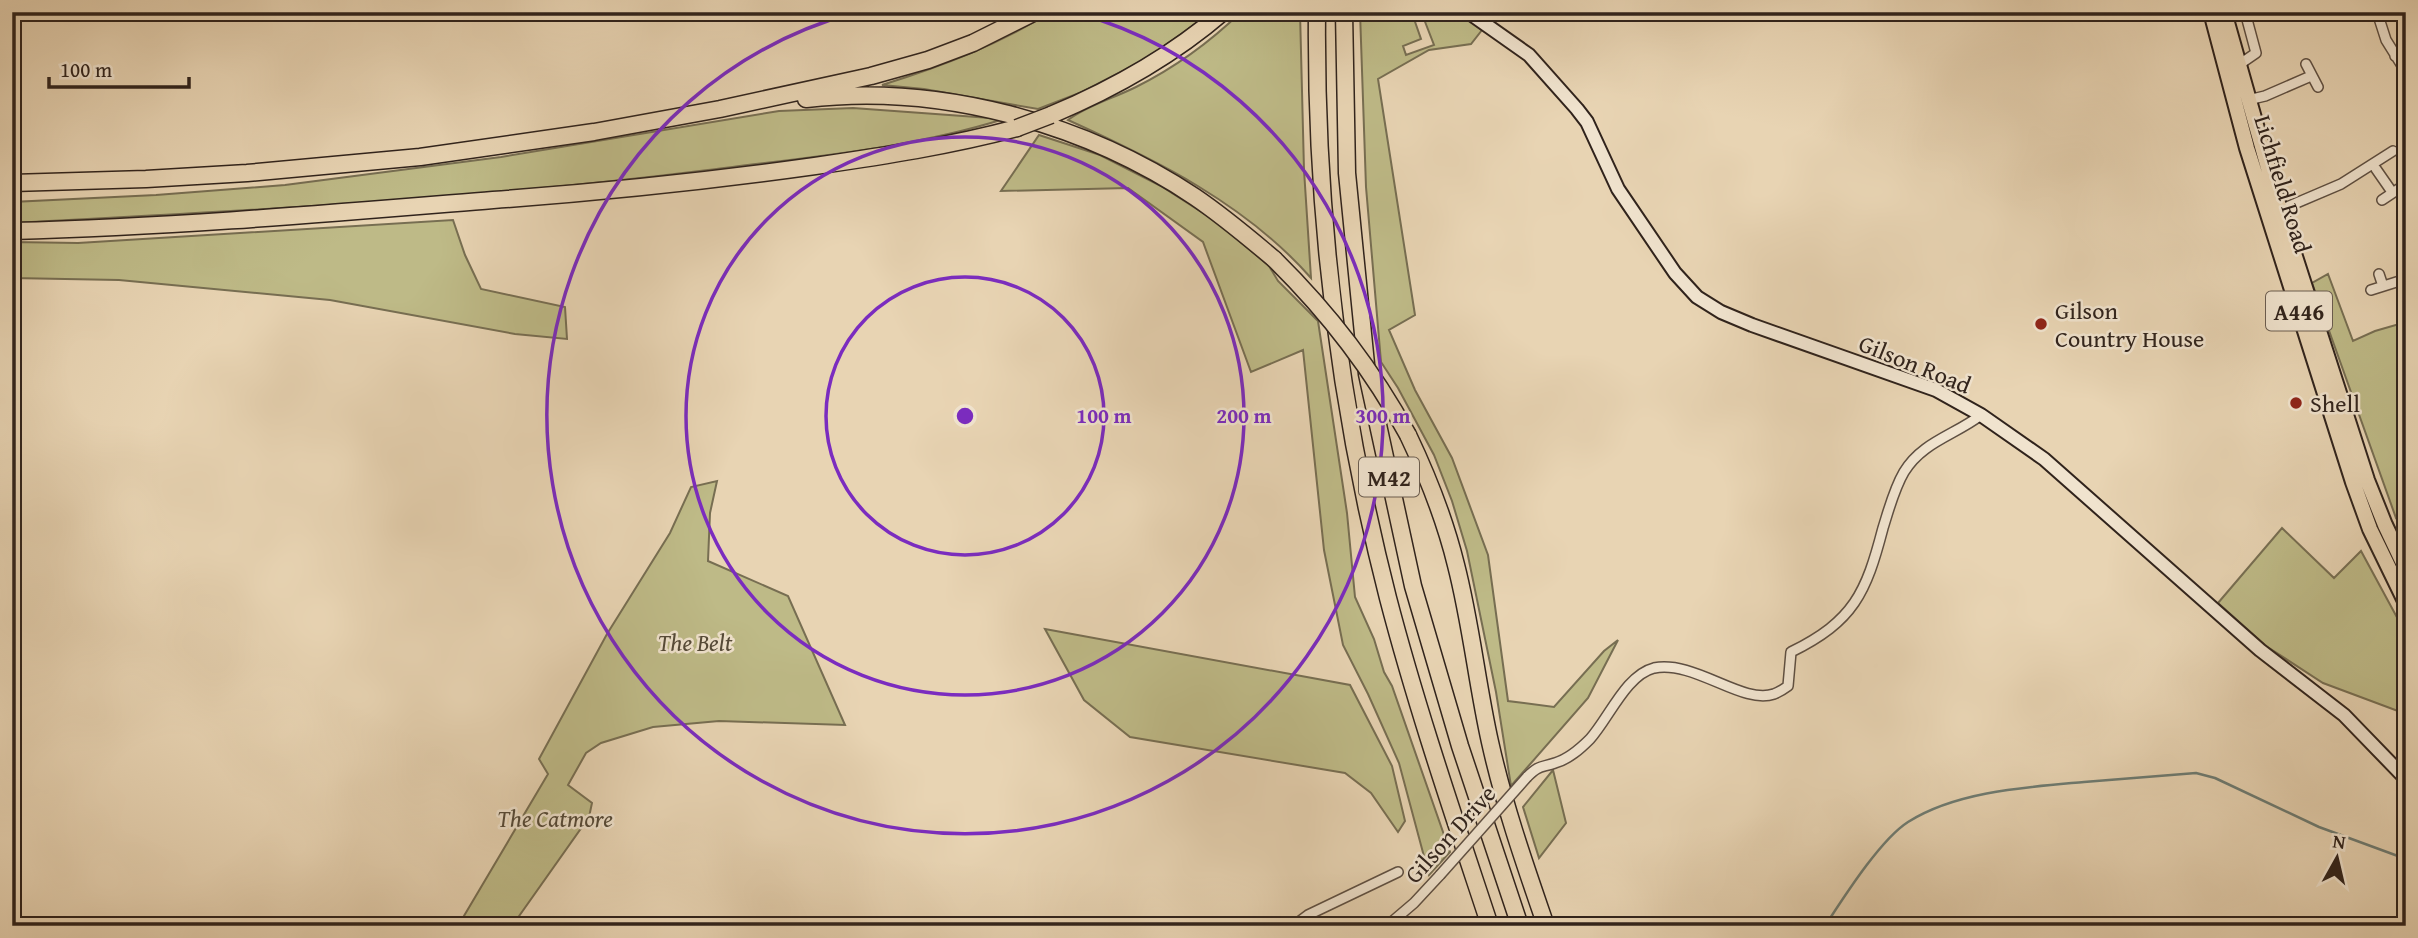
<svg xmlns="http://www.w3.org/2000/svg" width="2418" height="938" viewBox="0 0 2418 938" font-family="'Gentium Book Plus',serif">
<rect width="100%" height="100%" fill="#e8d4b3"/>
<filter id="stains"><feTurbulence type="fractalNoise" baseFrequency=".00286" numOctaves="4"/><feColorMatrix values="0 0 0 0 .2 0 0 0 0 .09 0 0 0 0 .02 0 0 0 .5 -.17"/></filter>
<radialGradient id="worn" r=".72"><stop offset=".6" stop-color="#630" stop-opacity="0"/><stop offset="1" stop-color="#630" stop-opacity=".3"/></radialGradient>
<!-- green -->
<path fill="#beba87" stroke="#776e52" stroke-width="2" fill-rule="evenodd" d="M1051 12H1212L1146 59 1082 92 1038 109 924 89 882 85C942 66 998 45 1051 12Z
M1241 12H1300L1304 170 1311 278C1246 204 1156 160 1068 120 1086 106 1114 98 1136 87 1174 68 1210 42 1241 12Z
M1360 12H1459L1482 30 1471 44 1429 50 1378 79 1415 315 1389 330 1415 390 1452 458 1488 555 1508 701 1554 707 1604 651 1618 640 1588 698 1511 786 1496 692 1467 551 1452 501 1434 455 1398 388 1381 362 1366 187ZM1422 14 1434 45 1406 55 1403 46 1421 39 1413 16Z
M853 108 1004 119C908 149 808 157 708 170 477 199 244 211 12 223V202L156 195 285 185 501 157 779 111Z
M1039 135 1100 155 1161 186 1217 222 1269 266 1278 281 1318 321 1347 513 1355 597 1374 639 1384 672 1392 686 1450 852 1429 875 1399 763 1368 694 1343 645 1324 550 1303 350 1251 372 1203 242 1128 188 1001 191Z
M453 220 465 255 481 289 565 307 567 339 515 334 330 300 119 280 12 278V242L78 243Z
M2328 274 2353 341 2375 331 2406 322V513L2396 518 2312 283Z
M717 481 710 513 708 561 788 596 845 725 719 721 653 727 601 743 586 753 568 785 592 803 589 817 512 926H458L548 774 539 759 607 634 670 533 691 487Z
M2282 528 2334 578 2361 551 2406 634V714L2323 683 2266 646 2218 603Z
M1045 629 1350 685 1392 766 1405 821 1398 832 1371 793 1345 773 1130 737 1084 700Z
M1553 770 1566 823 1539 858 1523 807Z"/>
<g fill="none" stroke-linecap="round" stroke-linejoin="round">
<!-- stream -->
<path stroke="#6e7c73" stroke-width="2.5" d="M1825 926C1844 897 1880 840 1908 822 1957 791 2028 787 2084 782 2121 779 2159 776 2196 773L2215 778 2319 827 2406 859"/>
<!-- minor casing -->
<g stroke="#5e4f42" stroke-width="12">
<path id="minor" d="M2377 12 2386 40 2406 72
M2395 56 2406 49
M2240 64 2256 53 2245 12
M2306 64 2318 87
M2248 100 2265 96 2311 76
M2376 169 2392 192
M2382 200 2406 184
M2280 210 2341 184 2393 151
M2379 274 2383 286
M2371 290 2406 279
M1527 777C1539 765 1540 768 1555 763 1569 759 1580 749 1590 739 1609 718 1626 675 1654 668 1695 660 1742 705 1774 694 1779 692 1784 689 1788 686L1791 652C1854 621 1866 593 1883 528 1889 509 1894 489 1904 472 1922 442 1955 435 1981 415
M1299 926 1300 921 1308 915 1398 872
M1387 926 1414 903 1440 875"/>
</g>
<!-- secondary casing -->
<g stroke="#30231c" stroke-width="16">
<path id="secondary" d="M1468 12 1529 55 1577 109 1587 122 1618 189 1675 273 1697 297 1721 312 1752 325 1936 390 1981 415 2044 459 2260 650 2344 715 2406 779"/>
</g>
<!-- trunk casing -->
<g stroke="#30231c" stroke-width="18">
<path id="trunk" d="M2211 12 2247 148 2353 482 2370 529 2406 603
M2224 12 2280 210 2367 480 2385 525 2406 569"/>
</g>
<!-- motorway casing -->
<g stroke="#30231c" stroke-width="19">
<path id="motorway" d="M1317 12C1315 209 1339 407 1388 598 1417 709 1454 817 1490 926
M1344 12 1347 173 1367 374 1413 586 1460 746 1520 926
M806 99C940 83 1084 123 1195 197 1223 216 1248 237 1274 259
M1051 115C1113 89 1172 56 1223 12
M12 183 146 179 247 173 420 157 594 132 720 109 871 76 928 60 973 43 1035 12
M12 231C173 227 333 213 493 200 601 192 708 181 815 166 883 156 950 146 1017 128
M1408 435C1428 477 1445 520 1456 565 1471 623 1477 684 1490 742 1504 805 1525 865 1546 926"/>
</g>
<!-- minor -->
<use href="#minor" stroke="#f0e3ce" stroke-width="9"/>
<!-- secondary -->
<use href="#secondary" stroke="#f0e3ce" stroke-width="12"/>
<!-- trunk -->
<use href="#trunk" stroke="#e8d4b3" stroke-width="14"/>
<!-- motorway -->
<use href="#motorway" stroke="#e8d4b3" stroke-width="16"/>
<!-- minor-bridge casing -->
<g stroke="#5e4f42" stroke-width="12" stroke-linecap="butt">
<path id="minor-bridge" d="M1440 875 1527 777"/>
</g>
<!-- motorway-bridge casing -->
<g stroke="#30231c" stroke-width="19" stroke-linecap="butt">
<path id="motorway-bridge" d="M1017 128 1051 115
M1274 259C1328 312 1372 369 1408 435"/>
</g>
<!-- minor-bridge -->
<use href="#minor-bridge" stroke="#f0e3ce" stroke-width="9"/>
<!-- motorway-bridge -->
<use href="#motorway-bridge" stroke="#e8d4b3" stroke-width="16"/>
</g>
<!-- distance rings -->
<g fill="none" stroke="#7b2cbf" stroke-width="3.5">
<circle cx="965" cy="416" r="139"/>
<circle cx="965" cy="416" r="279"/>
<path d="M1077 13A418 418 0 1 1 853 13"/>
</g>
<!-- markers -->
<g fill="#8f2418" stroke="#f0e3ce" stroke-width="2.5">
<circle cx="2041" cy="324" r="7"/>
<circle cx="2296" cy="403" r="7"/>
</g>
<g text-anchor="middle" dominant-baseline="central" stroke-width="5" stroke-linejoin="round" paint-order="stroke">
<!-- shield labels -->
<g fill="#f0e3ce" stroke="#6a5d51" stroke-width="2">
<rect x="2266" y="291.5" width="66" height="39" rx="5"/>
<rect x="1359" y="457.5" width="60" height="39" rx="5"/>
</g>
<g font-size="23" font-weight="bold" fill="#30231c">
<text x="2299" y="311">A446</text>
<text x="1389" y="477">M42</text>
</g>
<!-- street labels -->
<g font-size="24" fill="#30231c" stroke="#f0e3ce">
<text transform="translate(2283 184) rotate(73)">Lichfield Road</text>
<text transform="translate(1915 364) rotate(22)">Gilson Road</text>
<text transform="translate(1450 834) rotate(-48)">Gilson Drive</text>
</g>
<!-- poi labels -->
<g font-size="24" fill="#30231c" stroke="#f0e3ce" text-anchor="start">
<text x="2055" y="310">Gilson<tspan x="2055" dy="28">Country House</tspan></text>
<text x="2310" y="403">Shell</text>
</g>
<!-- park labels -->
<g font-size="24" font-style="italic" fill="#544937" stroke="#f0e3ce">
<text x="695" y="642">The Belt</text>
<text x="555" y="818">The Catmore</text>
</g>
</g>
<circle cx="965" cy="416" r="10" fill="#7b2cbf" stroke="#f0e3ce" stroke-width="3.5"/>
<g font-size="21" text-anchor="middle" font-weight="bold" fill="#7b2cbf" stroke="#f0e3ce" stroke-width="5" stroke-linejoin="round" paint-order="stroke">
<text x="1104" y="423">100 m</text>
<text x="1244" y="423">200 m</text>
<text x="1383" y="423">300 m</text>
</g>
<!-- margin -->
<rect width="2418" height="938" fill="none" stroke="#e8d4b3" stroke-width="42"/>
<rect x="14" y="14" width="2390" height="910" fill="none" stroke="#30231c" stroke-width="3.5"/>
<rect x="21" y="21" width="2376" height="896" fill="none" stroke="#30231c" stroke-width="2"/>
<!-- north arrow -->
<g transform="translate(2337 858) rotate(8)" stroke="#f0e3ce" stroke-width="5" paint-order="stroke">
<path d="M0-5L12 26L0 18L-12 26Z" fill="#30231c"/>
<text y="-10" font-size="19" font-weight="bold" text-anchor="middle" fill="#30231c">N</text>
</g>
<!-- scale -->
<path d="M49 77v10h140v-10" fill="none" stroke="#30231c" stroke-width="3.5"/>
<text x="60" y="77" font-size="21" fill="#30231c" stroke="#f0e3ce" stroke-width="5" paint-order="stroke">100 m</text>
<rect width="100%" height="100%" filter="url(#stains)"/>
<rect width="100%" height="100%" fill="url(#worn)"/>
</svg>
